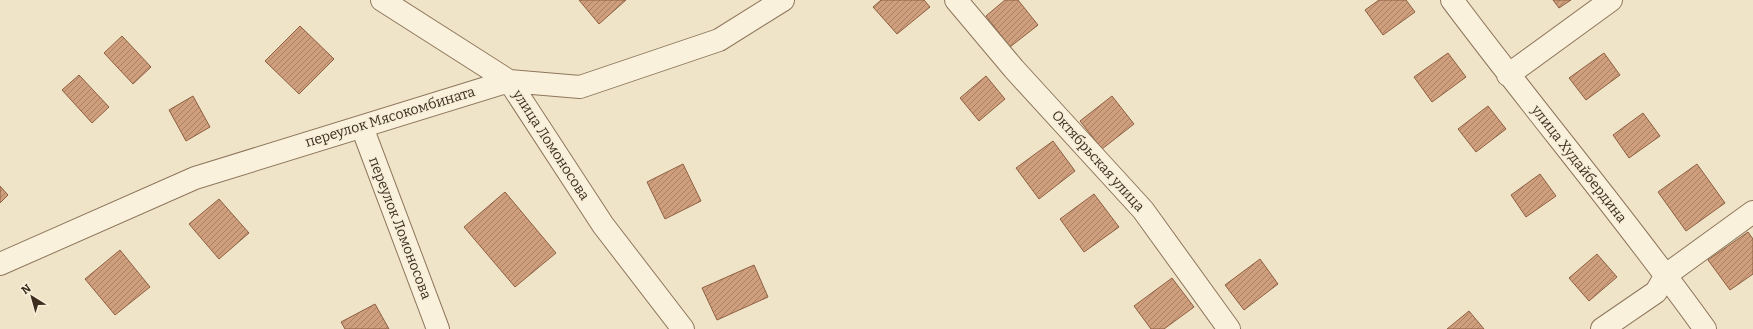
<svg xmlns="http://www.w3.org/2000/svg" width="1753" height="329" viewBox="0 0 1753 329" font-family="Bitter,serif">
<defs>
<pattern id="building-hatch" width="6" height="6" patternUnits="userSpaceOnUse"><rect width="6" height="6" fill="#cf9f7d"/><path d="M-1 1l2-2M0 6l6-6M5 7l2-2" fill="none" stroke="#a98266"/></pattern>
</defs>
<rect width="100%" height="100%" fill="#f0e4c8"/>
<!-- building -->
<path fill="url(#building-hatch)" stroke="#8d5f41" d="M579 0H626L599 24Z
M881 0H924L930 7 897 34 873 7Z
M1005 0H1018L1038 25 1010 47 986 16Z
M1379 0H1406L1415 12 1383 35 1365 10Z
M1553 0H1571L1559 8Z
M300 26 334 59 299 94 265 61Z
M122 36 151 67 133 84 104 53Z
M1448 53 1466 77 1432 102 1414 77Z
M1604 53 1620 75 1586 100 1569 78Z
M79 75 109 107 92 123 62 90Z
M986 76 1005 99 979 121 960 98Z
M193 96 210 127 186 141 169 110Z
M1112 96 1134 124 1102 149 1080 121Z
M1488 106 1506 129 1476 152 1458 129Z
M1643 113 1660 136 1629 158 1613 135Z
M1053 141 1075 171 1039 199 1016 168Z
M683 164 701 201 665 219 647 182Z
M1697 164 1725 203 1686 231 1658 192Z
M1540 174 1556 196 1526 217 1511 195Z
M0 186 8 195 0 203Z
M505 192 556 253 515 287 464 227Z
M1094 194 1119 227 1084 252 1060 219Z
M219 199 249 233 219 259 189 224Z
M1748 232 1753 239V274L1730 290 1708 260Z
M120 250 150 287 115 315 85 279Z
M1597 254 1617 277 1589 301 1569 278Z
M1260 259 1278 284 1244 310 1225 285Z
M754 265 768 297 717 320 702 288Z
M1172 278 1194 307 1164 329H1151L1134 306Z
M375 304 389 329H345L341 322Z
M1469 311 1484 329H1447Z"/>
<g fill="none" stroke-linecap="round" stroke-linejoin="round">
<!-- minor casing -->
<g stroke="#8d765c" stroke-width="24">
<path id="minor" d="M382 0 509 81 603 225 683 329
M956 0 1014 69 1143 210 1229 329
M1452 0C1535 111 1624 216 1705 329
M1508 75 1611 0
M362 127 438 329
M0 264 195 178 509 81 580 87 719 40 783 0
M1602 329 1656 292 1666 275 1753 212"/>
</g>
<!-- minor -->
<use href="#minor" stroke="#faf1dc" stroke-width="22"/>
</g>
<g text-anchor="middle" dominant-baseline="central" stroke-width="3.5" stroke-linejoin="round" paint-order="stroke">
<!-- street labels -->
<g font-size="14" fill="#3d2e20" stroke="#f7eed8">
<text transform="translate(390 117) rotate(-17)">переулок Мясокомбината</text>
<text transform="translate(551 145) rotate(57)">улица Ломоносова</text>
<text transform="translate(1098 161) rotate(48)">Октябрьская улица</text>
<text transform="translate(1579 164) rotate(52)">улица Худайбердина</text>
<text transform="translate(400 228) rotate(69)">переулок Ломоносова</text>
</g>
</g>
<!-- north arrow -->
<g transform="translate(32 297) rotate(323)" stroke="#f7eed8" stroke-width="3" paint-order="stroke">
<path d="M0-3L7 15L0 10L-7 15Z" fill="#3d2e20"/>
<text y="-6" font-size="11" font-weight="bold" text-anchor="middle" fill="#3d2e20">N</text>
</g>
</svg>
